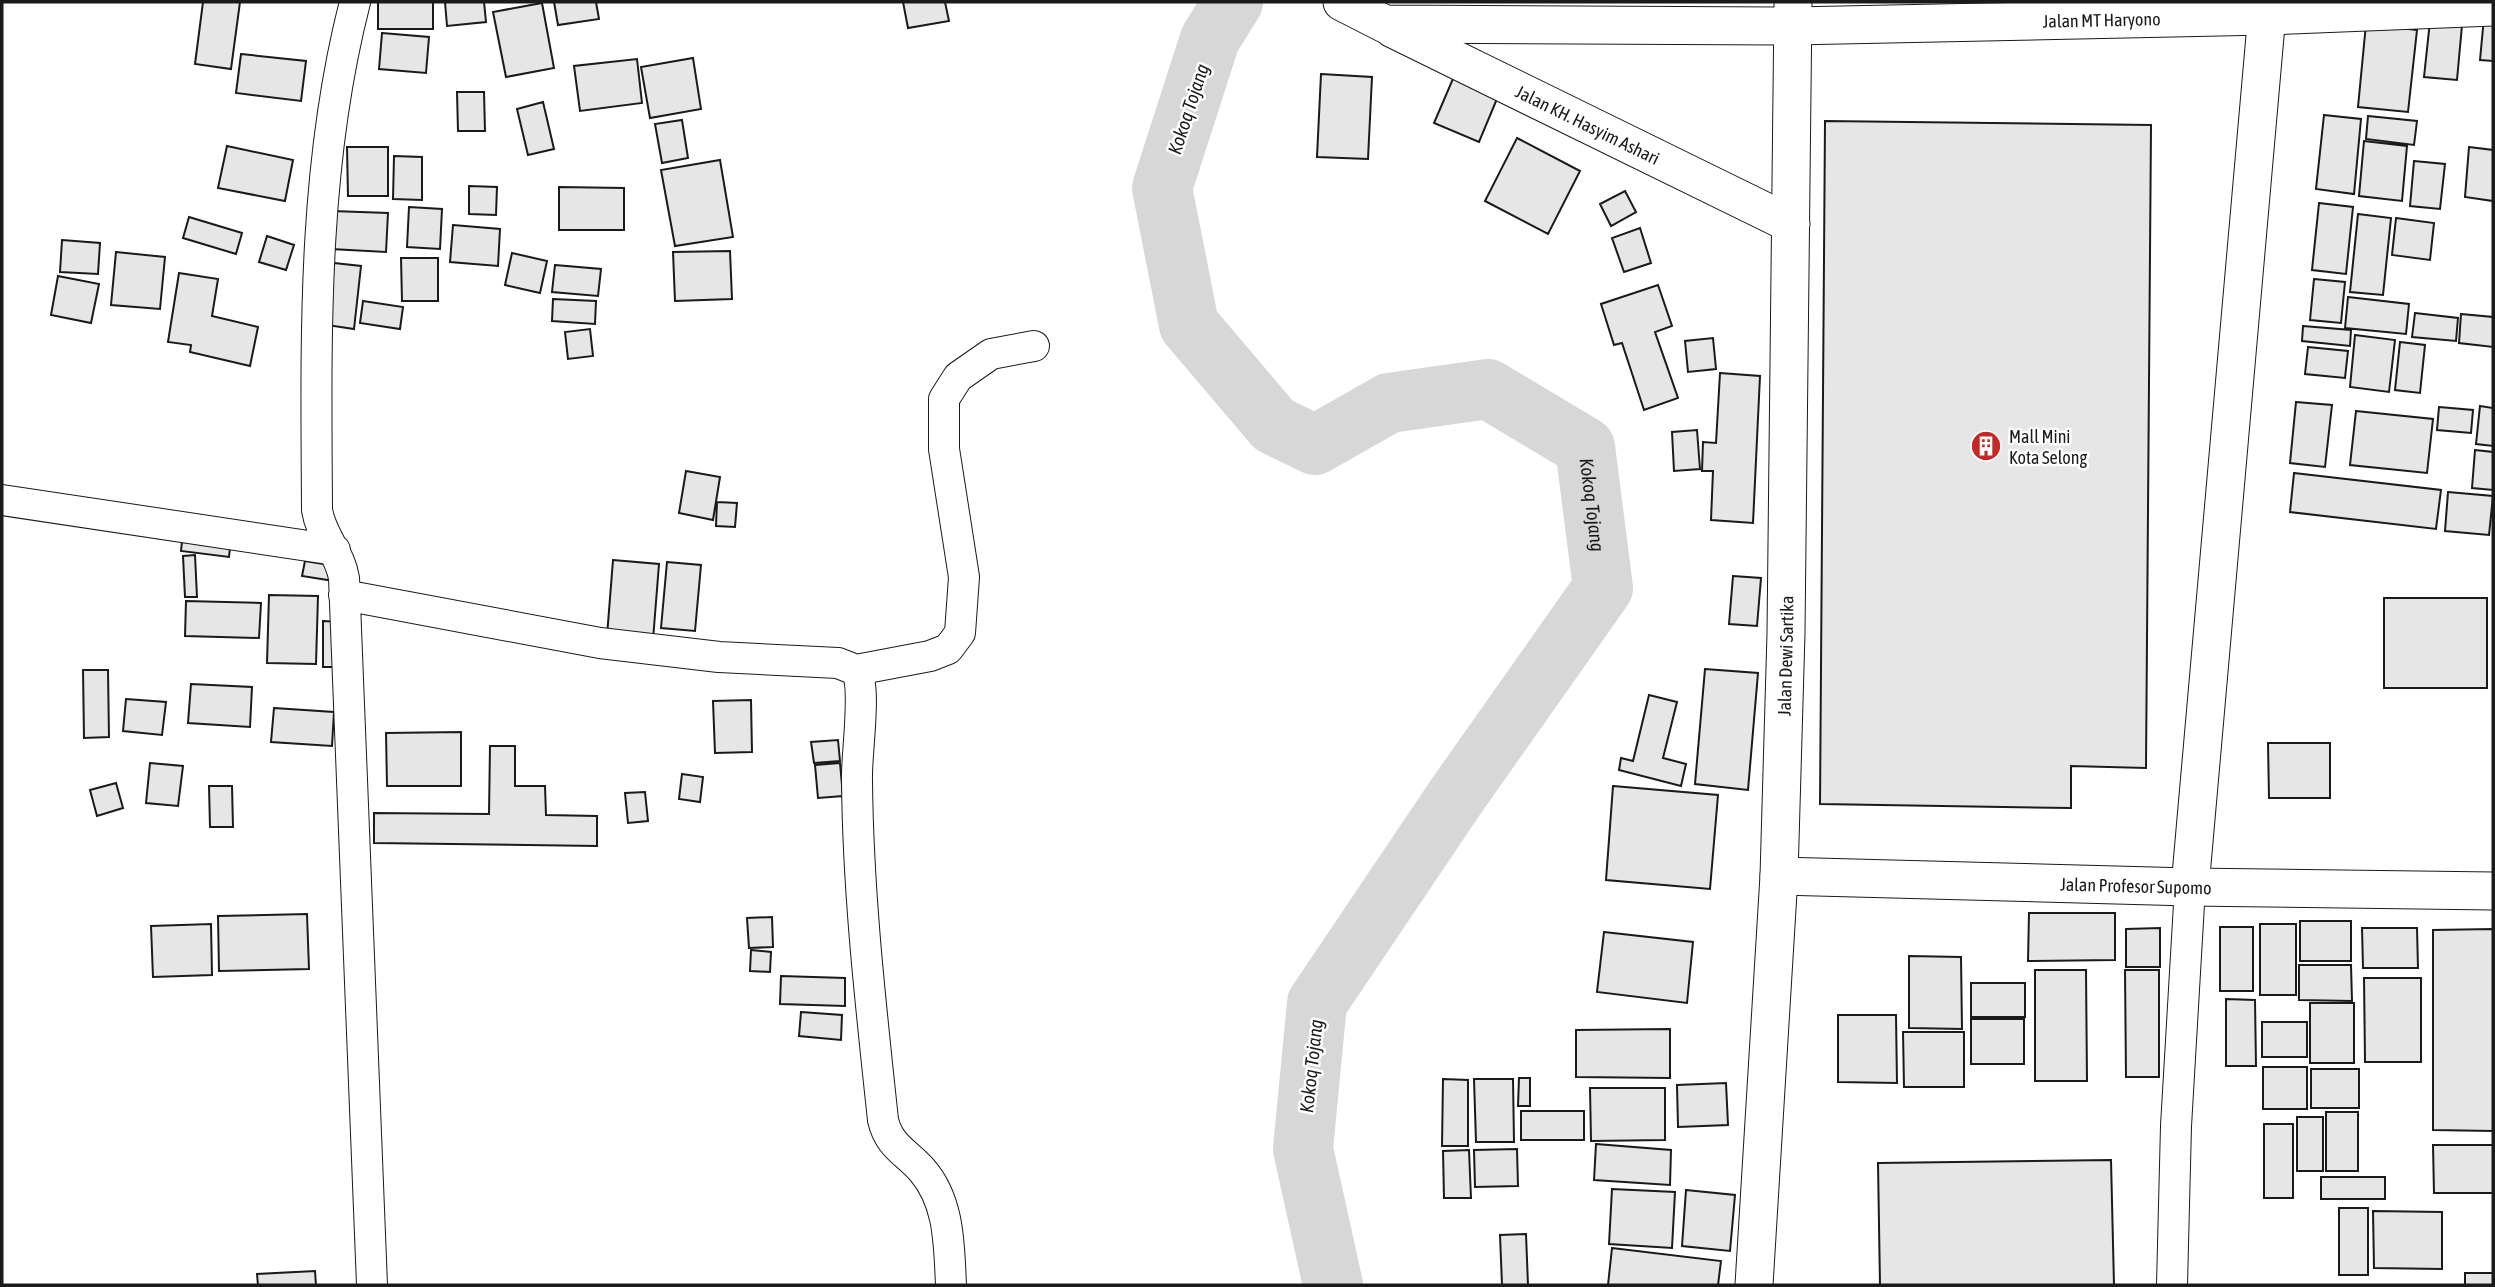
<svg xmlns="http://www.w3.org/2000/svg" width="2495" height="1287" viewBox="0 0 2495 1287" font-family="'Asap Condensed',sans-serif">
<rect width="100%" height="100%" fill="#fff"/>
<g fill="none" stroke-linecap="round" stroke-linejoin="round">
<!-- river -->
<path stroke="#d7d7d7" stroke-width="60" id="s1" d="M1233 2 1210 39 1162 188 1189 325 1274 425 1315 445 1389 403 1488 389 1585 447 1603 588 1455 798 1317 1003 1303 1149 1333 1285"/>
</g>
<!-- building -->
<path fill="#e6e6e6" stroke="#1a1a1a" stroke-width="2" d="M203 2H240L231 69 195 64Z
M378 2H433V29H378Z
M445 2H484L486 22 447 26Z
M554 2H596L599 19 558 25Z
M903 2H945L949 21 908 28Z
M542 3 554 68 506 77 493 12Z
M2484 17 2493 18V61L2480 60Z
M2430 21 2462 25 2457 80 2424 77Z
M2366 24 2417 30 2408 112 2358 107Z
M382 33 429 37 426 73 379 69Z
M241 54 306 61 301 101 236 93Z
M693 58 701 109 650 118 641 67Z
M637 59 642 103 580 111 574 66Z
M1321 74 1372 77 1368 159 1317 157Z
M1455 74 1499 94 1479 142 1434 123Z
M457 92H484L485 131H458Z
M543 102 554 149 528 155 517 109Z
M2324 115 2361 119 2354 194 2316 189Z
M2368 116 2417 121 2414 145 2366 139Z
M682 120 688 158 662 163 655 124Z
M1825 121 2151 125 2146 768 2071 766V808L1820 804Z
M1517 138 1580 171 1548 234 1485 201Z
M2364 141 2407 146 2402 201 2359 196Z
M227 146 293 160 285 201 218 188Z
M347 147H388V196H348Z
M2469 147 2493 150V201L2465 197Z
M394 156 422 157V200L393 199Z
M720 160 733 237 675 246 661 170Z
M2414 161 2445 164 2440 209 2410 206Z
M469 186 497 187 496 215 469 214Z
M559 187 624 188V230H559Z
M1625 191 1636 212 1611 226 1600 204Z
M2319 203 2353 207 2346 274 2312 270Z
M409 207 442 209 440 249 407 247Z
M332 211 388 213 386 252 331 249Z
M2358 214 2391 218 2383 295 2350 292Z
M189 217 242 233 236 254 183 238Z
M2396 218 2434 223 2430 260 2392 255Z
M453 225 500 229 498 266 450 262Z
M1640 228 1651 263 1624 272 1612 238Z
M267 236 294 245 286 270 259 262Z
M62 240 100 243 98 274 60 272Z
M730 251 732 299 675 301 673 252Z
M116 252 165 257 160 309 111 305Z
M512 253 547 261 540 293 505 285Z
M401 258H438V301H402Z
M334 263 361 266 354 329 327 325Z
M555 265 601 269 598 296 552 292Z
M179 273 218 279 212 316 258 327 250 366 190 352 191 345 168 342Z
M58 276 99 284 91 323 51 315Z
M2314 279 2345 282 2341 323 2310 320Z
M1658 285 1672 326 1655 332 1678 398 1644 410 1622 343 1614 345 1601 304Z
M2348 297 2409 304 2406 334 2345 328Z
M553 299 596 301 595 324 552 321Z
M363 301 403 307 400 329 360 323Z
M2415 313 2458 318 2456 341 2412 337Z
M2461 314 2493 317V347L2459 343Z
M2303 326 2351 330 2350 346 2302 341Z
M590 329 593 356 568 359 565 332Z
M2355 335 2395 340 2389 392 2350 387Z
M1713 338 1716 369 1688 372 1685 341Z
M2400 342 2425 345 2420 393 2395 390Z
M2308 347 2348 351 2345 378 2305 374Z
M1720 373 1760 376 1753 523 1711 520 1713 471H1702L1703 442 1716 443Z
M2296 402 2332 405 2325 467 2290 463Z
M2480 406 2493 408V446L2476 444Z
M2439 407 2473 410 2471 433 2437 430Z
M2356 411 2433 419 2427 473 2350 465Z
M1697 430 1700 469 1674 471 1672 432Z
M2475 450 2493 452V490L2472 488Z
M686 471 720 477 713 520 679 513Z
M2294 473 2441 490 2436 529 2290 512Z
M2448 492 2493 496 2489 535 2445 531Z
M717 502 737 503 735 527 716 526Z
M183 532 231 538 229 557 181 551Z
M195 555 197 597H185L183 556Z
M613 560 659 564 653 640 607 636Z
M305 561 336 566 334 581 302 576Z
M667 562 701 565 695 631 661 628Z
M1733 576 1761 578 1757 626 1729 624Z
M269 595 318 596 316 664 267 663Z
M2384 598H2487V688H2384Z
M186 601 261 603 259 638 185 636Z
M323 621 341 622 340 667H323Z
M1705 669 1758 673 1748 790 1695 784Z
M83 670H108L109 737 84 738Z
M191 684 252 687 250 727 188 723Z
M1649 695 1677 702 1663 758 1686 764 1681 786 1619 770 1621 758 1633 761Z
M126 699 166 702 162 735 123 731Z
M751 700 752 752 715 753 713 701Z
M274 708 334 712 332 746 271 742Z
M461 732V786H387L386 733Z
M838 740 840 761 814 763 811 742Z
M2268 743H2330V798H2269Z
M490 746H515V786H545L546 815 597 816V846L374 843V813L489 814Z
M150 763 183 766 178 806 146 803Z
M840 763 843 796 818 798 815 765Z
M682 774 703 777 700 802 679 799Z
M116 783 123 808 97 816 90 790Z
M209 786H232L233 827H210Z
M1613 786 1718 795 1710 889 1606 880Z
M645 792 648 821 628 823 625 793Z
M2029 913H2115V960L2028 961Z
M307 914 309 969 219 971 218 916Z
M772 917 773 947 749 948 747 918Z
M2300 921H2351V961H2300Z
M211 924 212 975 153 977 151 926Z
M2260 924H2296V995H2260Z
M2220 927H2253V991H2220Z
M2160 928V967H2126V929Z
M2362 928H2417L2418 968H2363Z
M2493 929V1131L2433 1130V930Z
M1604 932 1693 942 1687 1003 1597 992Z
M751 950 771 952 770 972 750 971Z
M1909 956 1961 957 1962 1029 1909 1028Z
M2299 965H2351L2352 1001 2299 1000Z
M2035 970H2086L2087 1081H2035Z
M2125 970H2159V1077H2126Z
M781 976 845 978V1006L780 1004Z
M2364 978H2421V1062H2365Z
M1971 983H2025V1017H1971Z
M2226 999 2255 1000 2256 1066H2226Z
M2310 1003H2354V1063H2310Z
M801 1012 842 1015 841 1040 799 1036Z
M1838 1015H1896L1897 1083 1838 1082Z
M1971 1019H2024V1064H1971Z
M2262 1022H2307V1057H2262Z
M1670 1029V1078L1576 1077V1030Z
M1903 1032H1964V1087H1904Z
M2263 1067H2307V1109H2263Z
M2311 1069H2359V1108H2311Z
M1519 1078H1530V1106H1518Z
M1443 1079 1468 1080V1146H1442Z
M1474 1079H1513L1514 1142H1476Z
M1726 1083 1728 1125 1678 1127 1677 1085Z
M1590 1088H1665V1140L1591 1141Z
M1521 1111H1584V1140H1521Z
M2326 1112H2358V1171H2326Z
M2297 1117H2323V1171H2297Z
M2264 1124H2293V1198H2264Z
M1596 1144 1671 1150 1670 1185 1594 1180Z
M2433 1145H2493V1193H2434Z
M1517 1149 1518 1186 1475 1187 1474 1150Z
M1469 1150 1471 1198H1444L1443 1151Z
M2111 1160 2114 1285H1880L1878 1163Z
M2321 1177H2385V1199H2321Z
M1612 1189 1675 1192 1672 1248 1609 1244Z
M1686 1190 1735 1195 1730 1251 1682 1246Z
M2339 1208H2368V1275H2339Z
M2373 1211 2442 1212V1269L2374 1268Z
M1526 1234 1528 1285H1502L1500 1235Z
M1612 1248 1721 1261 1718 1285H1608Z
M315 1271 316 1285H258L257 1274Z
M2465 1273H2493V1285H2465Z"/>
<g fill="none" stroke-linecap="round" stroke-linejoin="round">
<!-- minor casing -->
<g stroke="#1a1a1a" stroke-width="32">
<path id="minor" d="M355 2C312 169 316 339 317 510 321 536 340 553 344 578L372 1285
M2 500 335 550
M344 595 600 643 719 657 838 663 856 670C867 688 856 755 857 780 858 894 871 1007 883 1120 889 1146 906 1152 922 1170 950 1202 949 1246 951 1285
M856 670 930 656 948 649 960 633 964 577 944 449V399L958 377 991 354 1034 346
M2172 1285 2176 1126 2190 887"/>
</g>
<!-- tertiary casing -->
<g stroke="#1a1a1a" stroke-width="39">
<g id="tertiary">
<path id="s2" d="M1342 2 1385 24 1793 26 2267 16 2493 7"/>
<path id="s3" d="M1393 29 1791 224"/>
<path id="s4" d="M1779 876 2190 887 2493 891"/>
<path d="M2190 887 2268 2"/>
<path id="s5" d="M1754 1285 1779 876 1786 633 1793 2"/>
</g>
</g>
<!-- minor -->
<use href="#minor" stroke="#fff" stroke-width="30"/>
<!-- tertiary -->
<use href="#tertiary" stroke="#fff" stroke-width="37"/>
</g>
<!-- icons -->
<defs>
<g id="building-disc" transform="scale(1.575)"><circle r="9.5" fill="#c62828" stroke="#fff"/><path d="M-4-6H4V6H1V3H-1V6H-4ZM-2.5-4.3h1.7v1.8h-1.7ZM.8-4.3h1.7v1.8H.8ZM-2.5-1h1.7V.8h-1.7ZM.8-1h1.7V.8H.8Z" fill="#fff"/></g>
</defs>
<g fill-rule="evenodd">
<use href="#building-disc" x="1986" y="446"/>
</g>
<g text-anchor="middle" dominant-baseline="central" stroke-width="5" stroke-linejoin="round" paint-order="stroke">
<!-- street labels -->
<g font-size="18" fill="#1a1a1a" stroke="#fff">
<text stroke="none"><textPath href="#s2" startOffset="765">Jalan MT Haryono</textPath></text>
<text stroke="none"><textPath href="#s3" startOffset="217">Jalan KH. Hasyim Ashari</textPath></text>
<text stroke="none"><textPath href="#s5" startOffset="630">Jalan Dewi Sartika</textPath></text>
<text stroke="none"><textPath href="#s4" startOffset="357">Jalan Profesor Supomo</textPath></text>
</g>
<!-- poi labels -->
<g font-size="18" fill="#1a1a1a" stroke="#fff" text-anchor="start">
<text x="2009" y="436">Mall Mini<tspan x="2009" dy="21">Kota Selong</tspan></text>
</g>
<!-- water labels -->
<g font-size="19" font-style="italic" fill="#1a1a1a" stroke="#fff">
<text transform="translate(1188 109) rotate(-72)">Kokoq Tojang</text>
<text stroke="none"><textPath href="#s1" startOffset="873">Kokoq Tojang</textPath></text>
<text transform="translate(1311 1066) rotate(-84)">Kokoq Tojang</text>
</g>
</g>
<!-- border -->
<rect width="2495" height="1287" fill="none" stroke="#1a1a1a" stroke-width="7"/>
</svg>
